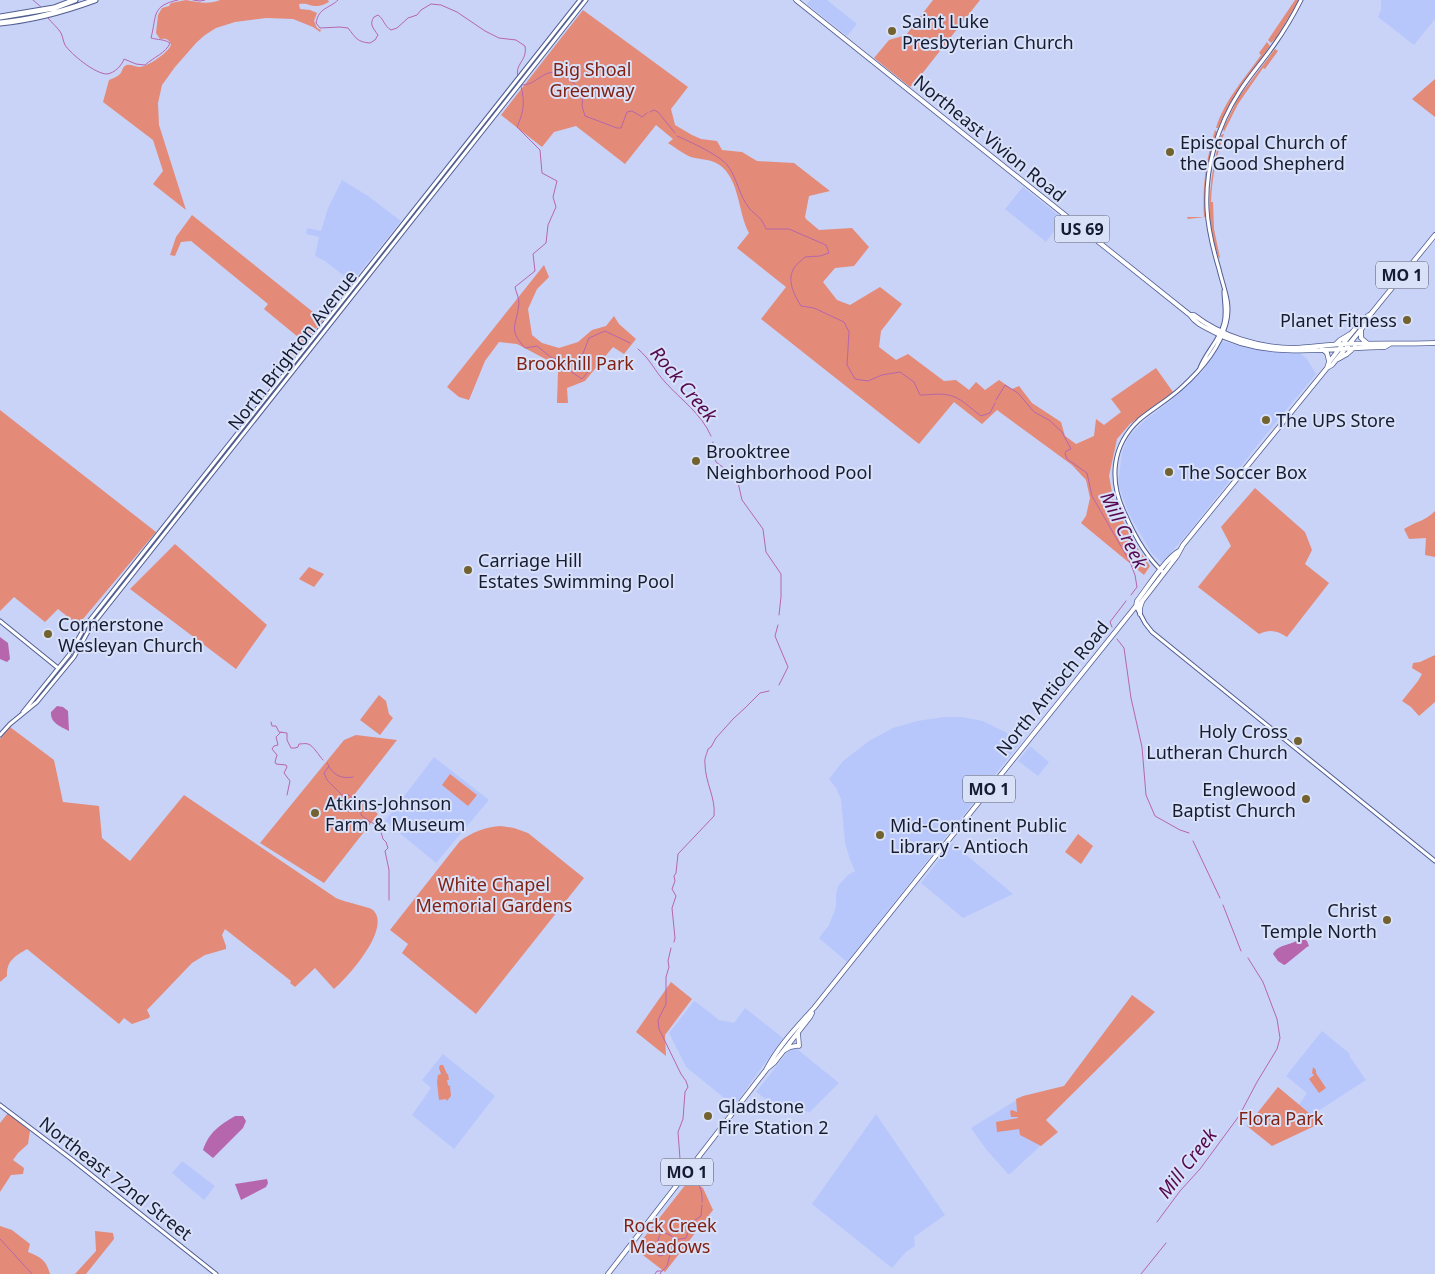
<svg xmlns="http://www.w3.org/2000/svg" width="1435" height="1274" viewBox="0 0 1435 1274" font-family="'Noto Sans',sans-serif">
<rect width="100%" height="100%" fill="#c9d3f7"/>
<!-- built -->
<path fill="#b8c7fb" d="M810 0H827L857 24 847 36 807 4Z
M1381 0H1435V19L1414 45 1378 17 1381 10Z
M342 180 368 196 401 221 352 282 325 261 315 256 319 237 306 234 307 228 321 231 328 208Z
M1023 187 1063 219 1046 242 1005 209Z
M1222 341 1249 348 1274 352H1299L1307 359 1316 374 1268 432 1193 527 1162 563 1151 552 1129 514 1118 484 1122 452 1129 436 1144 421 1169 402 1202 372Z
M944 717H962L983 721 1005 732 1021 742 847 962 819 938 829 925 836 907V894L838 886 848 875 855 871 850 860 845 843 841 799 836 788 829 779 843 761 869 741 893 728 917 721Z
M1030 746 1049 762 1038 776 1018 761Z
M434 757 489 800 436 863 385 821Z
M952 843 1013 894 963 918 921 883Z
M694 1001 696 1002 719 1020 734 1023 745 1008 783 1038 734 1106 686 1067 669 1033Z
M1322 1031 1349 1053 1350 1057 1366 1080 1312 1115 1299 1105 1307 1093 1286 1076Z
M790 1049H797L839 1083 810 1112 773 1104 756 1092Z
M443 1054 495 1096 454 1149 412 1115 431 1088 422 1080Z
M1023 1096 1056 1131 1010 1174H1008L985 1148 971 1128Z
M876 1114 945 1215 914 1237 915 1246 906 1252 892 1268 812 1204Z
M182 1161 215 1186 204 1200 172 1173Z"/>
<!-- green -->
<path fill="#e38a79" d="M186 0C197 2 209 5 220 0H328L329 2C312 11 312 2 299 4L300 9 310 10 317 13 314 21 317 28 321 30 320 32 313 27 293 19 266 18 235 22 216 28 205 35 197 42 175 67 162 85 158 103 159 125 186 210 153 184 163 171 153 140 103 102 109 80C113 78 117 77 120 74 123 71 122 66 127 65 130 64 135 67 139 67 147 67 168 53 171 45 170 39 165 38 160 39L156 33 158 15 162 8 169 6 171 3Z
M933 0H980L914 84 910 87 874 58 889 40 906 35Z
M1295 0H1299L1277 37 1271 43 1268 40Z
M583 10 688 87 671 109 675 125 692 135 701 139 717 141 722 150 742 152 757 161 794 163 830 191 809 196 805 217 806 219 819 230 852 228 869 247 854 266 835 268 823 282 837 300 850 305 880 287 902 304 881 331 879 347 896 360 908 354 944 381 956 380 969 390 976 382 985 390 999 380 1012 389 1019 386 1032 403 1061 422 1065 436 1076 444 1094 436 1096 419 1104 425 1121 412 1111 399 1156 368 1173 392 1130 424 1117 439 1109 476 1114 503 1134 543 1150 566 1144 575 1081 523 1086 516 1090 498 1086 480 1072 465 997 410 982 424 954 402 919 444 761 319 786 287 737 248 749 233C737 211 740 173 714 162 707 159 698 159 691 157 683 154 675 147 668 143L673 139 656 125 625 164 576 126 554 132 542 147 501 115Z
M1267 42 1270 46 1238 91 1218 128H1216C1224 101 1245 78 1261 55L1259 53Z
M1275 49 1278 51 1265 69 1263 68 1238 104 1224 132 1223 129 1238 98Z
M1435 79V117L1412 99Z
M1215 130 1217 132C1208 163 1205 185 1205 217L1188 219 1187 217H1204C1202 187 1206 159 1215 130Z
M1223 134H1224C1216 156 1212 179 1211 202H1213L1214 229 1220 258H1219C1203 220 1210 174 1221 135Z
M192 215 323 320 294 356 288 352 298 337 264 309 268 304 191 241 181 242 175 256 170 255 176 237Z
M544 265 549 277 537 289 528 309 532 335 542 343 559 348 578 342 592 330 606 326 614 316 619 324 636 339 624 354 613 347 585 381 567 388 568 403H557L558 372 551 362 517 344 499 342 485 361 469 400 459 397 447 387Z
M0 410 156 532 78 625 58 609 45 622 14 597 0 611Z
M1255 488 1305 532 1312 550 1305 564 1329 583 1287 637C1277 630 1269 629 1259 634L1198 587 1231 546 1221 527Z
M1435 511V557L1425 555 1426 538 1409 539 1404 529C1414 522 1426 521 1435 511Z
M175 544 267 625 236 669 130 589Z
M309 567 324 574 314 587 299 579Z
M1435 655V702L1419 716 1411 707 1402 701 1418 681 1422 674 1412 668 1413 663 1420 662Z
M379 695 386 701 389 714 393 718 380 735 360 720Z
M10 727 54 760 63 802 99 806 102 838 130 861 184 795 336 898C344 902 370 907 373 910 392 928 348 977 334 989L315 968 295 987 290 983 291 981 225 929 222 935 226 946V949L205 955 192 963 147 1010 150 1016 149 1018 132 1024 124 1018 119 1024 27 949C15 956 6 961 7 976L0 982V739Z
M356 735 397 740 354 795 378 814 324 883 260 843 344 740Z
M450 774 477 795 468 806 442 785Z
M501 826 514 828 528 833 584 878 476 1014 402 953 408 944 390 930 460 841C473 832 485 827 501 826Z
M1078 834 1093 846 1081 864 1065 852Z
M671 982 692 999 665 1035 666 1056 636 1032Z
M1132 995 1155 1012 1046 1120 1058 1132 1041 1146 1020 1135 1019 1129 997 1132 996 1122 1018 1118V1117H1011L1010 1111 1012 1110 1017 1112 1016 1099 1023 1096 1064 1086Z
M440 1065H443L447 1074H448L449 1080H447L448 1085 450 1086 451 1096 447 1101 446 1099 439 1100 437 1082 438 1075 441 1074 439 1068Z
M1313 1067 1316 1070V1073L1326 1088 1319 1093 1309 1079 1314 1075 1312 1073Z
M1278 1087 1321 1123 1272 1146 1247 1126Z
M8 1113 30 1131 28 1144 18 1153 13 1160 24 1168 23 1174 11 1175 0 1192V1123Z
M690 1179 703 1188 713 1210 665 1272 635 1249Z
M0 1226 12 1230 30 1244 28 1252C41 1257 46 1260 50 1274H0Z
M95 1231 113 1233 114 1239 86 1274H75L96 1251Z"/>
<!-- water -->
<path fill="#b666ac" d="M0 637 8 643 10 659 7 662 0 659Z
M57 706 63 707 68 711 69 731C60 726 50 723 51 712Z
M1301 938H1303L1307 941 1309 946 1307 947 1286 964 1284 965 1278 961 1273 954C1279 943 1292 946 1301 938Z
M235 1116H243L246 1121 243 1128 213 1158 203 1150C209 1132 220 1125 235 1116Z
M267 1179 268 1183 266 1187 241 1200 235 1184Z"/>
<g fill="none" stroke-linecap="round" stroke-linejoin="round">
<!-- stream -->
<path stroke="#b666ac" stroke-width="1" d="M33 0 41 7
M193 0 200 1 205 0
M338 0C329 9 319 7 316 23L320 28 340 27 348 28C356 38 357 42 370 43L375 40 378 35C373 28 369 24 374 17L378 15C384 19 384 26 391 30L397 28 408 18 417 15 421 10 431 4 441 5 457 12 485 31 499 38 516 40 525 46C528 64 510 63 521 85 533 85 537 78 546 74 560 67 575 84 583 93L582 106 585 116 617 128H621L627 112 632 111 642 117 647 113
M48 18C52 23 58 28 61 33 63 37 63 41 65 45 71 54 95 74 107 74 115 73 122 65 124 59L136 64 145 65C154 57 166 53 170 43 164 39 158 40 151 38 157 15 151 6 178 0
M521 86C525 103 524 111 517 127L540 150 542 173 557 181 553 197 556 207 548 225 546 243 533 254 535 271 515 287C516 292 519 298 519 303 517 326 507 328 525 348L537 346 552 358 559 359 567 369 582 379 588 372 582 356 589 338 605 331 630 343
M650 112 654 110 658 112 675 133
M677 136C689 141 721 156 728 166 737 178 739 195 749 208 757 217 761 216 766 229H789L826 245 829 253 820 256 805 257C801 261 795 265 793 270 787 282 795 296 801 306L814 308 844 322 849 332 847 365 855 379 868 381 882 375 900 372 914 382 920 395C929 395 939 393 948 395 961 397 971 409 981 416L990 413 995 403
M638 349C651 360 654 370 665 382 681 400 701 413 711 436
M996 400 1005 385 1018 393 1034 412 1049 420 1062 432 1071 449 1066 451 1065 454 1067 459 1087 473 1092 496 1130 562 1135 575 1137 587 1131 595
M713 442 711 451 716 462 737 478 742 500 763 529 766 552 781 574V597L779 615
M778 625 775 636 788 667 779 685
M1112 627 1110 622 1126 601
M1117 639 1124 648 1131 698 1142 747 1146 795 1155 816 1180 830 1189 833
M271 722 272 726H276L279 732 287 733V740L291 748H295L298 747 299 744C302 744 305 743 308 744 313 745 319 756 323 760
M281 732 276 737 278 745 274 746 272 749 277 755 275 762 276 764 286 765 287 767 284 773 290 781 287 795
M327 763 329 766 324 773 327 780 342 795H349C353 801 363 806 361 815L369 821 373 823 378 832H381L383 839 386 842 388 848 385 851 389 870V900
M329 767C335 776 342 779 353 777
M1193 841 1220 898
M1223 905 1241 951
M674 942 675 938 672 908 676 896 672 889 675 881 674 876 676 873 678 854 714 816C716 798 705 782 705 764 704 758 707 754 708 749L711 747 716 738 733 719 745 708 760 693 769 691
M671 948 668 961 669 967 666 977V1004L658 1020 659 1029 681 1074 686 1081 688 1087 685 1092 683 1119 678 1132 680 1159 685 1167
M692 1175C699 1184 703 1190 702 1202
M1157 1222 1180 1191 1200 1169 1239 1116 1257 1082 1277 1049 1280 1038 1277 1019 1263 982 1248 958
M0 1239 32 1274
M655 1274 657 1271H662
M660 1274 661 1272 667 1266 670 1255 669 1253 660 1256 658 1255C658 1246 656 1237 663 1232L672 1236 674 1240 686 1238 692 1222 701 1216 702 1205
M1141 1274 1166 1243"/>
<!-- secondary casing -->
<g stroke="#515e92" stroke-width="5">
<path id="secondary" d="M1200 368C1206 352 1220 340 1224 323 1227 312 1224 302 1224 291
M1164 573C1147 558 1134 535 1125 514 1109 481 1111 446 1139 420 1152 409 1168 400 1181 388 1200 371 1219 349 1226 324 1232 304 1223 287 1219 269 1213 249 1208 230 1207 209 1205 168 1217 126 1240 91 1250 75 1263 61 1274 45 1284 31 1293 16 1301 0
M1136 606 1145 623 1152 632 1435 861
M0 621 58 668
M23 712 69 655 86 625 580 0
M0 735 10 724 37 702 74 657 90 628 586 0
M0 1105 70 1158 216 1274"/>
</g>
<!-- primary casing -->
<g stroke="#515e92" stroke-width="5.5">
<path id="primary" d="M796 0 1190 315C1195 323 1204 327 1212 331 1265 361 1327 348 1385 347L1390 344
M1190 315H1194C1221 336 1259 348 1294 348 1310 347 1327 345 1343 344 1374 343 1404 344 1435 343
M1361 330V338L1367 343
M1336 344 1340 340 1350 334
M1322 349 1327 353 1329 361
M1338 359 1347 354 1355 347
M1327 368 1329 362C1340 349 1356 324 1369 315
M1136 606 1137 601C1147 588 1166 558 1179 551
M1140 614V608L1142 602
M798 1033 799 1046
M785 1050 790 1047 796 1046
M768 1068 774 1063 810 1017 812 1013
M608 1274 766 1070C778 1046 797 1027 814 1008L1136 606 1140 604 1177 556 1183 545 1327 368 1332 365 1368 321 1370 315 1435 235"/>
</g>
<!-- highway casing -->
<g stroke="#515e92" stroke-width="7">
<path id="highway" d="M0 17 54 8 75 0
M0 23C33 20 65 11 95 0"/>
</g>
<!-- secondary -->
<use href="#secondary" stroke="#fff" stroke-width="3"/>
<!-- primary -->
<use href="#primary" stroke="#fff" stroke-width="4"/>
<!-- highway -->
<use href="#highway" stroke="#fff" stroke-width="5"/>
</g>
<!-- markers -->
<g fill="#72622f" stroke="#d9e1f9" stroke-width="2">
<circle cx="892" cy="31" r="5"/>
<circle cx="1170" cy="152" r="5"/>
<circle cx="1407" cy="320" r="5"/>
<circle cx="1266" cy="420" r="5"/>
<circle cx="696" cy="461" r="5"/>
<circle cx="1169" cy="472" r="5"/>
<circle cx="468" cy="570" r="5"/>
<circle cx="48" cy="634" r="5"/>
<circle cx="1298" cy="741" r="5"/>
<circle cx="1306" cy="799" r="5"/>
<circle cx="315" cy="813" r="5"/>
<circle cx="880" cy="835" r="5"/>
<circle cx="1387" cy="920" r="5"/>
<circle cx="708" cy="1116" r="5"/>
</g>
<g text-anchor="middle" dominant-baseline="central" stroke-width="4" stroke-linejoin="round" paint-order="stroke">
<!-- shield labels -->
<g fill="#d9e1f9" stroke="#50566c" stroke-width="1">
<rect x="1054.5" y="215.5" width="55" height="27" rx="4"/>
<rect x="1376" y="261.5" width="52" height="27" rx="4"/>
<rect x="963" y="775.5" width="52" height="27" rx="4"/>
<rect x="661" y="1158.5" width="52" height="27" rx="4"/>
</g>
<g font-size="16" font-weight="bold" fill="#151b30">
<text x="1082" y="229">US 69</text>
<text x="1402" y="275">MO 1</text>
<text x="989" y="789">MO 1</text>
<text x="687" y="1172">MO 1</text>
</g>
<!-- poi labels -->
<g font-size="18" fill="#151b30" stroke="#d9e1f9" text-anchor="start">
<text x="902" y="21">Saint Luke<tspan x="902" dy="21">Presbyterian Church</tspan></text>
<text x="1180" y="142">Episcopal Church of<tspan x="1180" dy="21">the Good Shepherd</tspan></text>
<text x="1397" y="320" text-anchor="end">Planet Fitness</text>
<text x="1276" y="420">The UPS Store</text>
<text x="706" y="451">Brooktree<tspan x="706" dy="21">Neighborhood Pool</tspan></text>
<text x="1179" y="472">The Soccer Box</text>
<text x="478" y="560">Carriage Hill<tspan x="478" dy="21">Estates Swimming Pool</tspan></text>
<text x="58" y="624">Cornerstone<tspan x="58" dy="21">Wesleyan Church</tspan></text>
<text x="1288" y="731" text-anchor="end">Holy Cross<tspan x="1288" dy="21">Lutheran Church</tspan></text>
<text x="1296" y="789" text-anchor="end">Englewood<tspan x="1296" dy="21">Baptist Church</tspan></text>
<text x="325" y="803">Atkins-Johnson<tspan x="325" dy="21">Farm &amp; Museum</tspan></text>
<text x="890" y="825">Mid-Continent Public<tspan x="890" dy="21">Library - Antioch</tspan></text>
<text x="1377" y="910" text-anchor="end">Christ<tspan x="1377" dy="21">Temple North</tspan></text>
<text x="718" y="1106">Gladstone<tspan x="718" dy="21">Fire Station 2</tspan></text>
</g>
<!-- park labels -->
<g font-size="18" fill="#802112" stroke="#d9e1f9">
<text x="592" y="69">Big Shoal<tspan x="592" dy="21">Greenway</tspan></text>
<text x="575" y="363">Brookhill Park</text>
<text x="494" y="884">White Chapel<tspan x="494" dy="21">Memorial Gardens</tspan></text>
<text x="1281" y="1118">Flora Park</text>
<text x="670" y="1225">Rock Creek<tspan x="670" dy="21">Meadows</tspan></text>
</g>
<!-- street labels -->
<g font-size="18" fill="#151b30" stroke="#d9e1f9">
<text transform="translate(990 138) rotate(39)">Northeast Vivion Road</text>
<text transform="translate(292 350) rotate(-52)">North Brighton Avenue</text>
<text transform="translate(1052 688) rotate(-51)">North Antioch Road</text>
<text transform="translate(116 1178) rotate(38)">Northeast 72nd Street</text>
</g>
<!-- water labels -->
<g font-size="19" font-style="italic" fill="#55094f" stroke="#d9e1f9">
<text transform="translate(684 384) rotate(50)">Rock Creek</text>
<text transform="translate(1124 530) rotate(64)">Mill Creek</text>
<text transform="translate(1187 1163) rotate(-52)">Mill Creek</text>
</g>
</g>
</svg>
